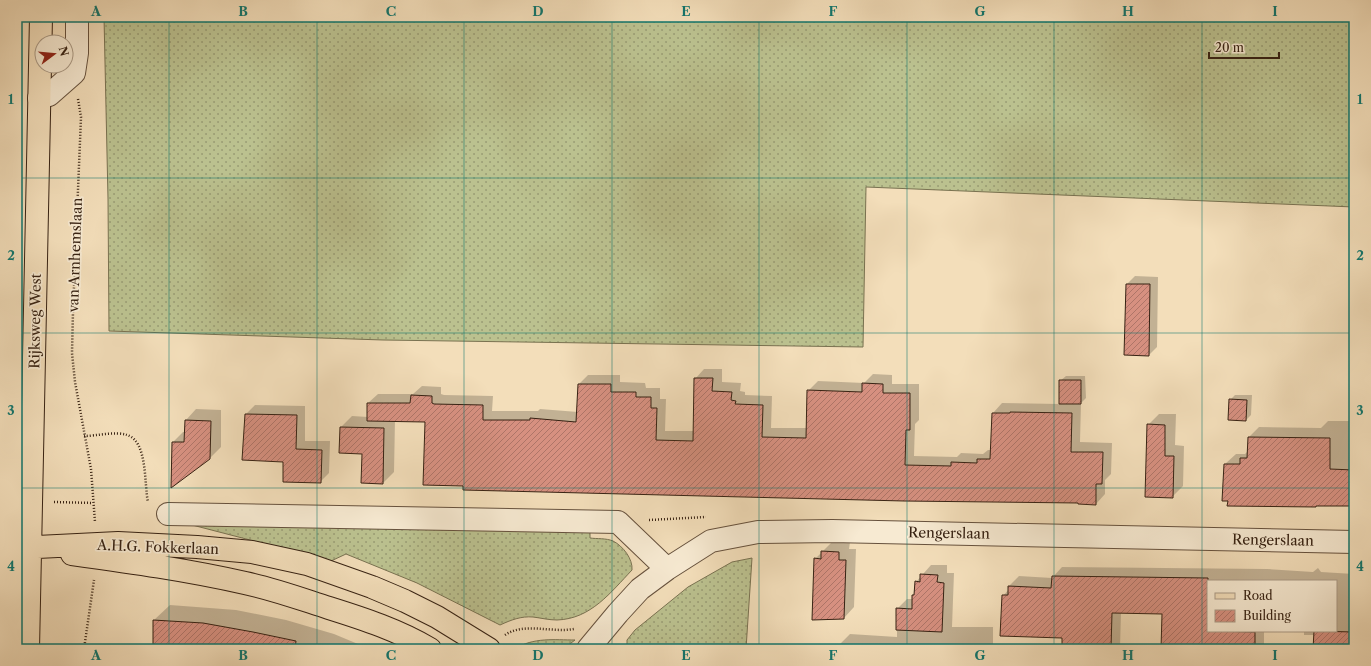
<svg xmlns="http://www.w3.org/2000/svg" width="1371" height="666" viewBox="0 0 1371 666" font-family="'Libre Caslon Text',serif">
<defs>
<pattern id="grass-dots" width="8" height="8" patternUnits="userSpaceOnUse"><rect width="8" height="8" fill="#bbc18f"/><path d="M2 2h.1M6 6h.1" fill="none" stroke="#999c74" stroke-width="1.8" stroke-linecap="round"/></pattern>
<pattern id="building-hatch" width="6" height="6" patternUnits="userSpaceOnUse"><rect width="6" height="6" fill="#d69080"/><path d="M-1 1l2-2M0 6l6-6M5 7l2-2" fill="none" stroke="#ae7568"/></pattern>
</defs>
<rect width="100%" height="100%" fill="#f3deba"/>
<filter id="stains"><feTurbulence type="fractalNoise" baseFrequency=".005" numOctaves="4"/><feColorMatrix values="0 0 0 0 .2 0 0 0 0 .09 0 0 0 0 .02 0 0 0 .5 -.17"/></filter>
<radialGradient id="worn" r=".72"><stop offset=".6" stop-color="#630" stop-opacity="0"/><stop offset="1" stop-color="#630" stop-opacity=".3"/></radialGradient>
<!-- grass -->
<path fill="url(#grass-dots)" stroke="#797251" d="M104 17H1354V207L866 187 863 347 383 340 109 331 108 199Z
M169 519 590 531V538C597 539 606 538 613 541 623 546 633 559 632 570 611 592 591 619 557 620 549 620 541 618 533 617 521 616 511 620 500 625L417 583 346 554 331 561Z
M752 558 746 649H627V640L635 630 688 587 732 562Z
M575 640 563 649H515C533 637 555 640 575 640Z"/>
<!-- shadow -->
<path fill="#0003" d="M1135 276 1158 277 1157 347 1149 355 1127 284Z
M704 369H722V382L741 383 740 391 745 392V395L772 396 771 428H807L808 391 818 381 864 383 873 374 892 375V384H919V420L915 424 914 456 957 457 961 453 983 454 988 450H991L993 413 1002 403 1060 404V381L1066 376H1085L1086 398 1081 403 1080 442 1112 443 1111 474 1105 480V494L1096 504 1079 502 464 485 426 421 395 420 394 472 383 483 363 453 341 427 352 416 368 417V403L378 394H413L422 386 441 387V394L444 395 493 396 492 411H538L540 409 578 412 579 384 588 375H620V382L645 383 646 388H660V399H666L665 431H694L695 379Z
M1235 395H1252L1251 415 1246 420 1230 400Z
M255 405 305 406V441H330L329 473 320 482 284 461 243 459 246 414Z
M196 409 221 410V447L209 459 173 442 183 432H185L186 420Z
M1159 414H1176L1175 445 1184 446 1183 486 1172 497 1148 425Z
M1328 421H1354V505L1225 464 1236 454H1245L1249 450V437L1259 427 1321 428Z
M833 541 850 542 849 549H856L854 607 844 618 815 559Z
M931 565H947V573H954L952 627H993V649H840V644L850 634 897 637V609L907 599H913V595L915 593 916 582Z
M1062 567 1267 569 1313 572 1318 568 1321 572 1354 574V649H1314L1315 635H1304V631H1336V581H1208V631H1264V647L1262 649H1162L1163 613H1121L1120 648 1118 649H1063V637L1003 596 1009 589V586L1019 576 1052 578Z
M170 605 236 610 286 620 334 634 370 649H154V620Z"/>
<!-- building -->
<path fill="url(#building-hatch)" stroke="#372213" d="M1126 284H1150L1149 356 1124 355Z
M694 378H713L712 391 732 392 731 400 736 401 735 404 763 405 762 437 806 438 807 390 862 392V383L883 384V393H910V430H906L905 465 951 466V462L977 463V459H990L992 413H1010V412L1072 413 1071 452H1103L1102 484H1096V505L1078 504V503L904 501 463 490V486L423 485 425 422 367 421V403H410L411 395 432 396V403L434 404 483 405V420H530V418L576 422 578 384H611V392H636V397H651V408H657L656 440 693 441Z
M1059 380H1081V404H1059Z
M1229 399 1247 400 1246 421 1228 420Z
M245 414 297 415 296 449 322 450 321 483 283 482V462L242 460Z
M185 420 211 421 210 459 171 488 172 442H184Z
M1147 424 1165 425V456H1174L1173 498 1145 497Z
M340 427 384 428 383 484 361 483 362 454 339 453Z
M1248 437 1330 438V469L1354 470V506H1316V507L1227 506 1228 501H1222L1224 464H1240V458H1247Z
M821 551 839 552V560H846L844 619 812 620 814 558 821 559Z
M920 574 938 575 937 582 944 583 942 632 896 630V608L912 609V595H914L915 581 920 582Z
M1052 576 1208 578V631L1255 632V649H1161L1162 614 1112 613 1111 649H1062V638L1000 636 1002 595H1008V586L1051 588Z
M153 620 203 623 253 632 296 641 295 649H153Z
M1314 631 1354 632V649H1313Z"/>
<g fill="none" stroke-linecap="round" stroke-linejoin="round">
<!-- minor casing -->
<g stroke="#66513d" stroke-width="24">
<path id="minor" d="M39 98 49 95 74 73 77 53V17
M168 514 618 522 667 569
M588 649 618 613 640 589 667 569 711 541 758 532 832 531 1354 542"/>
</g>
<!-- major casing -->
<g stroke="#372213" stroke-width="24">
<path id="major" d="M17 548 118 543 197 547 252 552 307 564 372 587 405 601 437 617 489 649
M72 554C130 562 188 570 245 583 274 589 301 599 329 608 364 619 398 630 430 649
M28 649 41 17"/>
</g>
<!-- path -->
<path stroke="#372213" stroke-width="2.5" stroke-dasharray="1 2" stroke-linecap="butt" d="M78 99 81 117 73 311 72 353 75 382 91 469 95 522
M84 436C96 436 116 431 127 435 148 441 144 485 148 502
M54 502 93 503
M649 520 706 517
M505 635C524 622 551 633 574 629
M84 649 94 580"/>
<!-- minor -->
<use href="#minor" stroke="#f7ead2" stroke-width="22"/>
<!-- major -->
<use href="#major" stroke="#f3deba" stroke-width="22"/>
</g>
<!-- grid -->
<path fill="none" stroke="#0f766e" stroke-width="1" stroke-opacity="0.55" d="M169 17V649M317 17V649M464 17V649M612 17V649M759 17V649M907 17V649M1054 17V649M1202 17V649M17 178H1354M17 333H1354M17 488H1354"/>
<g text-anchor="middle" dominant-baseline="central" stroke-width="3.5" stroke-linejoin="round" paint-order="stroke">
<!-- street labels -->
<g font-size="14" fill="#372213" stroke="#f7ead2">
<text transform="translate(75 255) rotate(-88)">van Arnhemslaan</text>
<text transform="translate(35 321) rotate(-89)">Rijksweg West</text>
<text transform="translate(949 533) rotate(1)">Rengerslaan</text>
<text transform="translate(1273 540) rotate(1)">Rengerslaan</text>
<text transform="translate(158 547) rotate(2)">A.H.G. Fokkerlaan</text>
</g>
</g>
<!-- margin -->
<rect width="1371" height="666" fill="none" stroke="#f3deba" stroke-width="44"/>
<!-- legend -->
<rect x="1207" y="580" width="130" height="52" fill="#f7ead2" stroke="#aa9a86"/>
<rect x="1215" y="593" width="20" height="6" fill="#f3deba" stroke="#aa9a86"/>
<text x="1243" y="600" font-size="12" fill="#372213">Road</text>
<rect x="1215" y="610" width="20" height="12" fill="url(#building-hatch)" stroke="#aa9a86"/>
<text x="1243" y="620" font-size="12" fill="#372213">Building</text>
<!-- north arrow -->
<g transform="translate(54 54) rotate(74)"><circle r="19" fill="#f7ead2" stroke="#aa9a86"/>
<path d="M0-3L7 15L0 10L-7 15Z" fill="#8f2418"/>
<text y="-6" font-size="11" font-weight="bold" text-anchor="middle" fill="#372213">N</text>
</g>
<!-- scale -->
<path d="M1209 52v6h70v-6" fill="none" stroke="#372213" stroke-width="2"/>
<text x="1215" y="52" font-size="12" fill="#372213" stroke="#f7ead2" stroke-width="3" paint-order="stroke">20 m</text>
<rect x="22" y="22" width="1327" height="622" fill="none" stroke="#0f766e" stroke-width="1.5"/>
<g font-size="13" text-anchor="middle" font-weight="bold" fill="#0f766e">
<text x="96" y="16">A</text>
<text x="243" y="16">B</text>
<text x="391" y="16">C</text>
<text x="538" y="16">D</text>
<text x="686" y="16">E</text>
<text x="833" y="16">F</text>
<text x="980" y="16">G</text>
<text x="1128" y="16">H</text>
<text x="1275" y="16">I</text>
<text x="11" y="104">1</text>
<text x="1360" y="104">1</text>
<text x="11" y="260">2</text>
<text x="1360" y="260">2</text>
<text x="11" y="415">3</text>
<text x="1360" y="415">3</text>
<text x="11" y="571">4</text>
<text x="1360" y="571">4</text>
<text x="96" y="660">A</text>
<text x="243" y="660">B</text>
<text x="391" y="660">C</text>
<text x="538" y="660">D</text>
<text x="686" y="660">E</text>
<text x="833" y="660">F</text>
<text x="980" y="660">G</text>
<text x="1128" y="660">H</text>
<text x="1275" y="660">I</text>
</g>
<rect width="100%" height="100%" filter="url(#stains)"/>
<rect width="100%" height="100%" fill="url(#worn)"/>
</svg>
